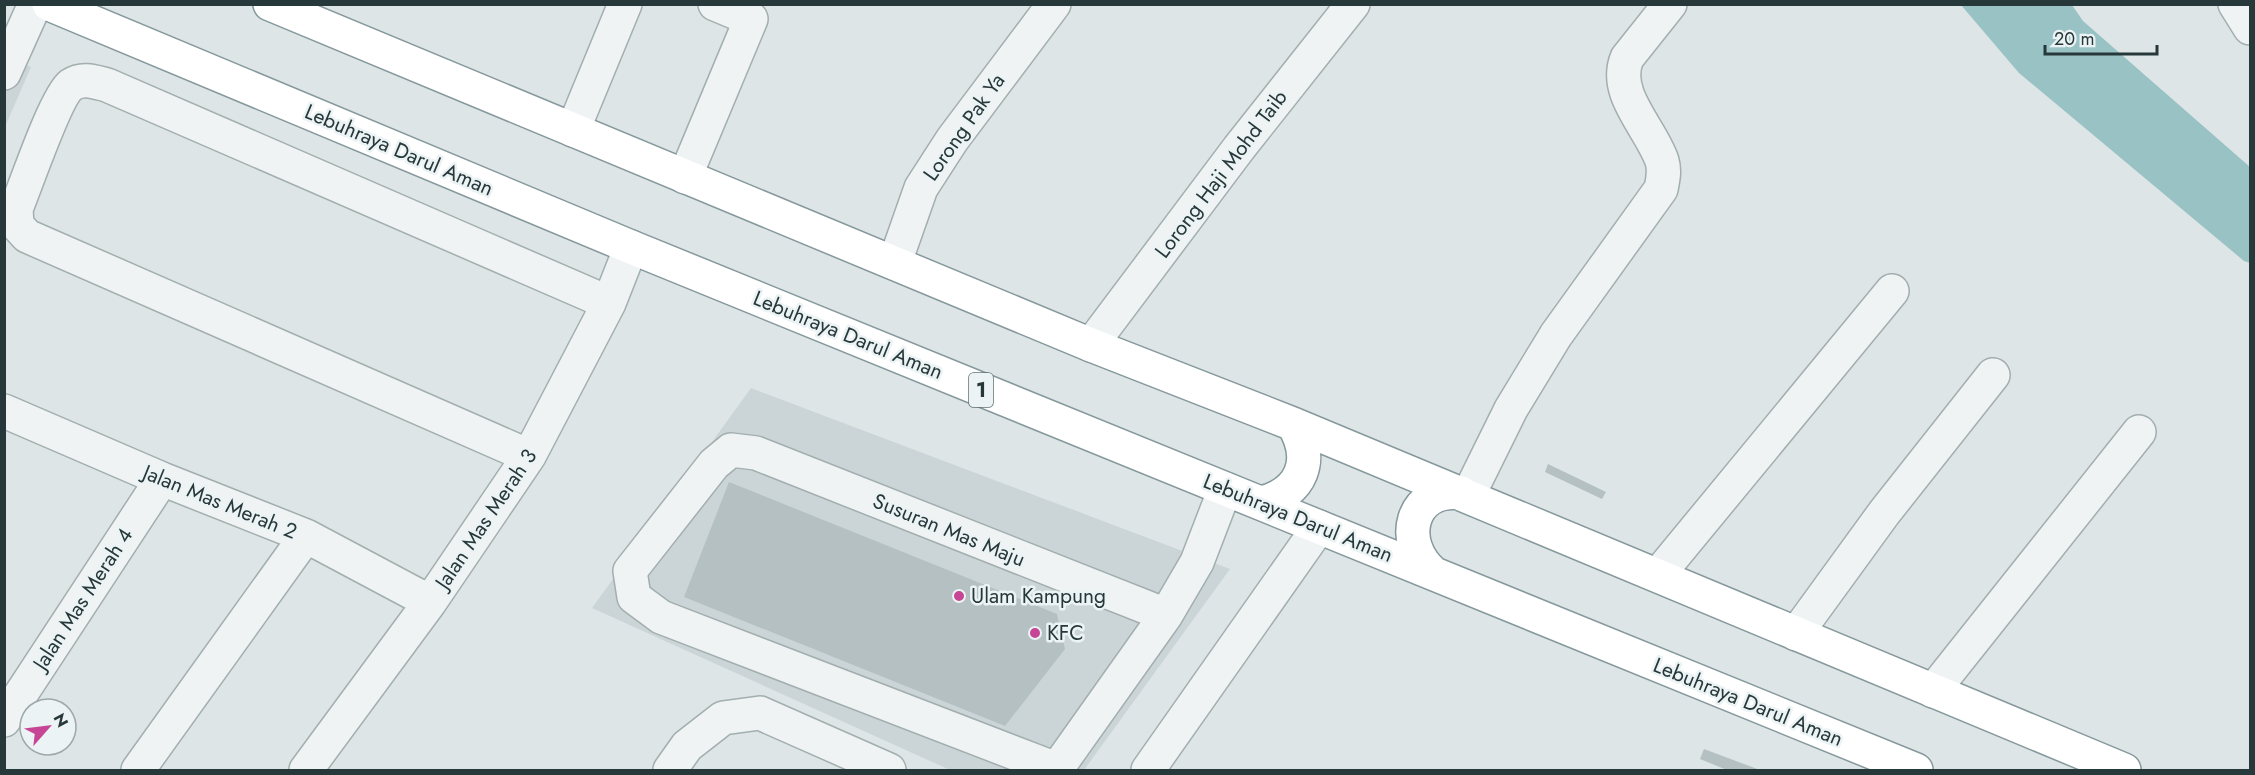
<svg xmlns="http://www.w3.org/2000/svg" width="2255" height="775" viewBox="0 0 2255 775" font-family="Jost,sans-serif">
<rect width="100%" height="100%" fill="#dde5e6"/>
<!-- built -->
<path fill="#cbd5d7" d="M5 56 31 67 5 127Z
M751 388 1230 569 1084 770H950L592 608Z"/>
<!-- water -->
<path fill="#99c2c5" d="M1961 5H2072L2083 21 2250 167V263L2244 261 2019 73Z"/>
<!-- building -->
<path fill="#b4c0c2" d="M1548 464 1606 492 1602 499 1545 472Z
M729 482 1057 614 1065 649 1005 726 684 597Z
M1704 749 1760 770H1727L1700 759Z"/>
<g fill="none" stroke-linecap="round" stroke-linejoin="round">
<!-- minor casing -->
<g stroke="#a3aeaf" stroke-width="36">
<path id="minor" d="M2235 4 2250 28
M4 73 35 4
M573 130 625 4
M685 177 751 19 715 4
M895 262 921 188 952 140 1054 4
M1091 345 1239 148 1353 4
M4 411 162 479 306 536 430 602
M529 456 27 236 17 225 16 209C25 187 56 96 71 85 83 77 95 82 107 85L609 303
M1468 496 1511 409 1556 335 1661 189C1663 179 1665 171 1662 161 1651 128 1612 94 1627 58L1670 4
M1658 575 1892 291
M1796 634 1884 513 1993 375
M1933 691 2139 432
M4 720 162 479
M1056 769 661 617 634 597 630 571 714 464 731 450 756 453 1166 615
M138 770 306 536
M306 770 430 602 529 456 609 303 631 247
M670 770 687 746 723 718 760 713 889 770
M1056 770 1166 615 1197 562 1225 489
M1148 770 1319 527"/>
</g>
<!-- highway casing -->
<g stroke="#85989c" stroke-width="36">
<path id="highway" d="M49 4 631 247 1916 770
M270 4 1091 345 1293 424 2124 770
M1261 503C1302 493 1315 460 1293 424
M1433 573C1397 542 1411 487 1461 493"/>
</g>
<!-- minor -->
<use href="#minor" stroke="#eff3f4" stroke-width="33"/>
<!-- highway -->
<use href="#highway" stroke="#fff" stroke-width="33"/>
</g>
<!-- markers -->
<g fill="#c64695" stroke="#ecf3f4" stroke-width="2">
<circle cx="959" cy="596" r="6"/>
<circle cx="1035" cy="633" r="6"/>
</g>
<g text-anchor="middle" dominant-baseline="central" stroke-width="5" stroke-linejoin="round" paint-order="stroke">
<!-- shield labels -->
<rect fill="#ecf3f4" stroke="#627072" stroke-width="1.5" x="969" y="373" width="24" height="34" rx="4.5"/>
<g font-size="20" font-weight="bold" fill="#27383b">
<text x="981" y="390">1</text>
</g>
<!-- street labels -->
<g font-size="21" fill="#27383b" stroke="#ecf3f4">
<text transform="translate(964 127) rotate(-55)">Lorong Pak Ya</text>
<text transform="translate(399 150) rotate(23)">Lebuhraya Darul Aman</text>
<text transform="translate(1221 174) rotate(-53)">Lorong Haji Mohd Taib</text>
<text transform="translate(848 335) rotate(22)">Lebuhraya Darul Aman</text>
<text transform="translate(220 502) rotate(22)">Jalan Mas Merah 2</text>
<text transform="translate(1298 518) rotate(22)">Lebuhraya Darul Aman</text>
<text transform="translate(486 519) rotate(-56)">Jalan Mas Merah 3</text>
<text transform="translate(949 530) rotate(22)">Susuran Mas Maju</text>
<text transform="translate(83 599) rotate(-57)">Jalan Mas Merah 4</text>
<text transform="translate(1748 702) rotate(22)">Lebuhraya Darul Aman</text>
</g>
<!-- poi labels -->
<g font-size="21" fill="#27383b" stroke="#ecf3f4" text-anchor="start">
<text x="971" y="596">Ulam Kampung</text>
<text x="1047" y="633">KFC</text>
</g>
</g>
<!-- border -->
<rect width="2255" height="775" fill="none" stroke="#27383b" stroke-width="12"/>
<!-- north arrow -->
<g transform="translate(48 727) rotate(62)"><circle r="28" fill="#ecf3f4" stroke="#9da8aa" stroke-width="1.5"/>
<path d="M0-4.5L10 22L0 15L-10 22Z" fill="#c64695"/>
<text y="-9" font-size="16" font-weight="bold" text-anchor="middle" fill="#27383b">N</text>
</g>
<!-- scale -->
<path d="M2045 45v9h112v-9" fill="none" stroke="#27383b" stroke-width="3"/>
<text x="2054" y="45" font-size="18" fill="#27383b" stroke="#ecf3f4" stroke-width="4.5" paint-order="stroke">20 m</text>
</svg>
